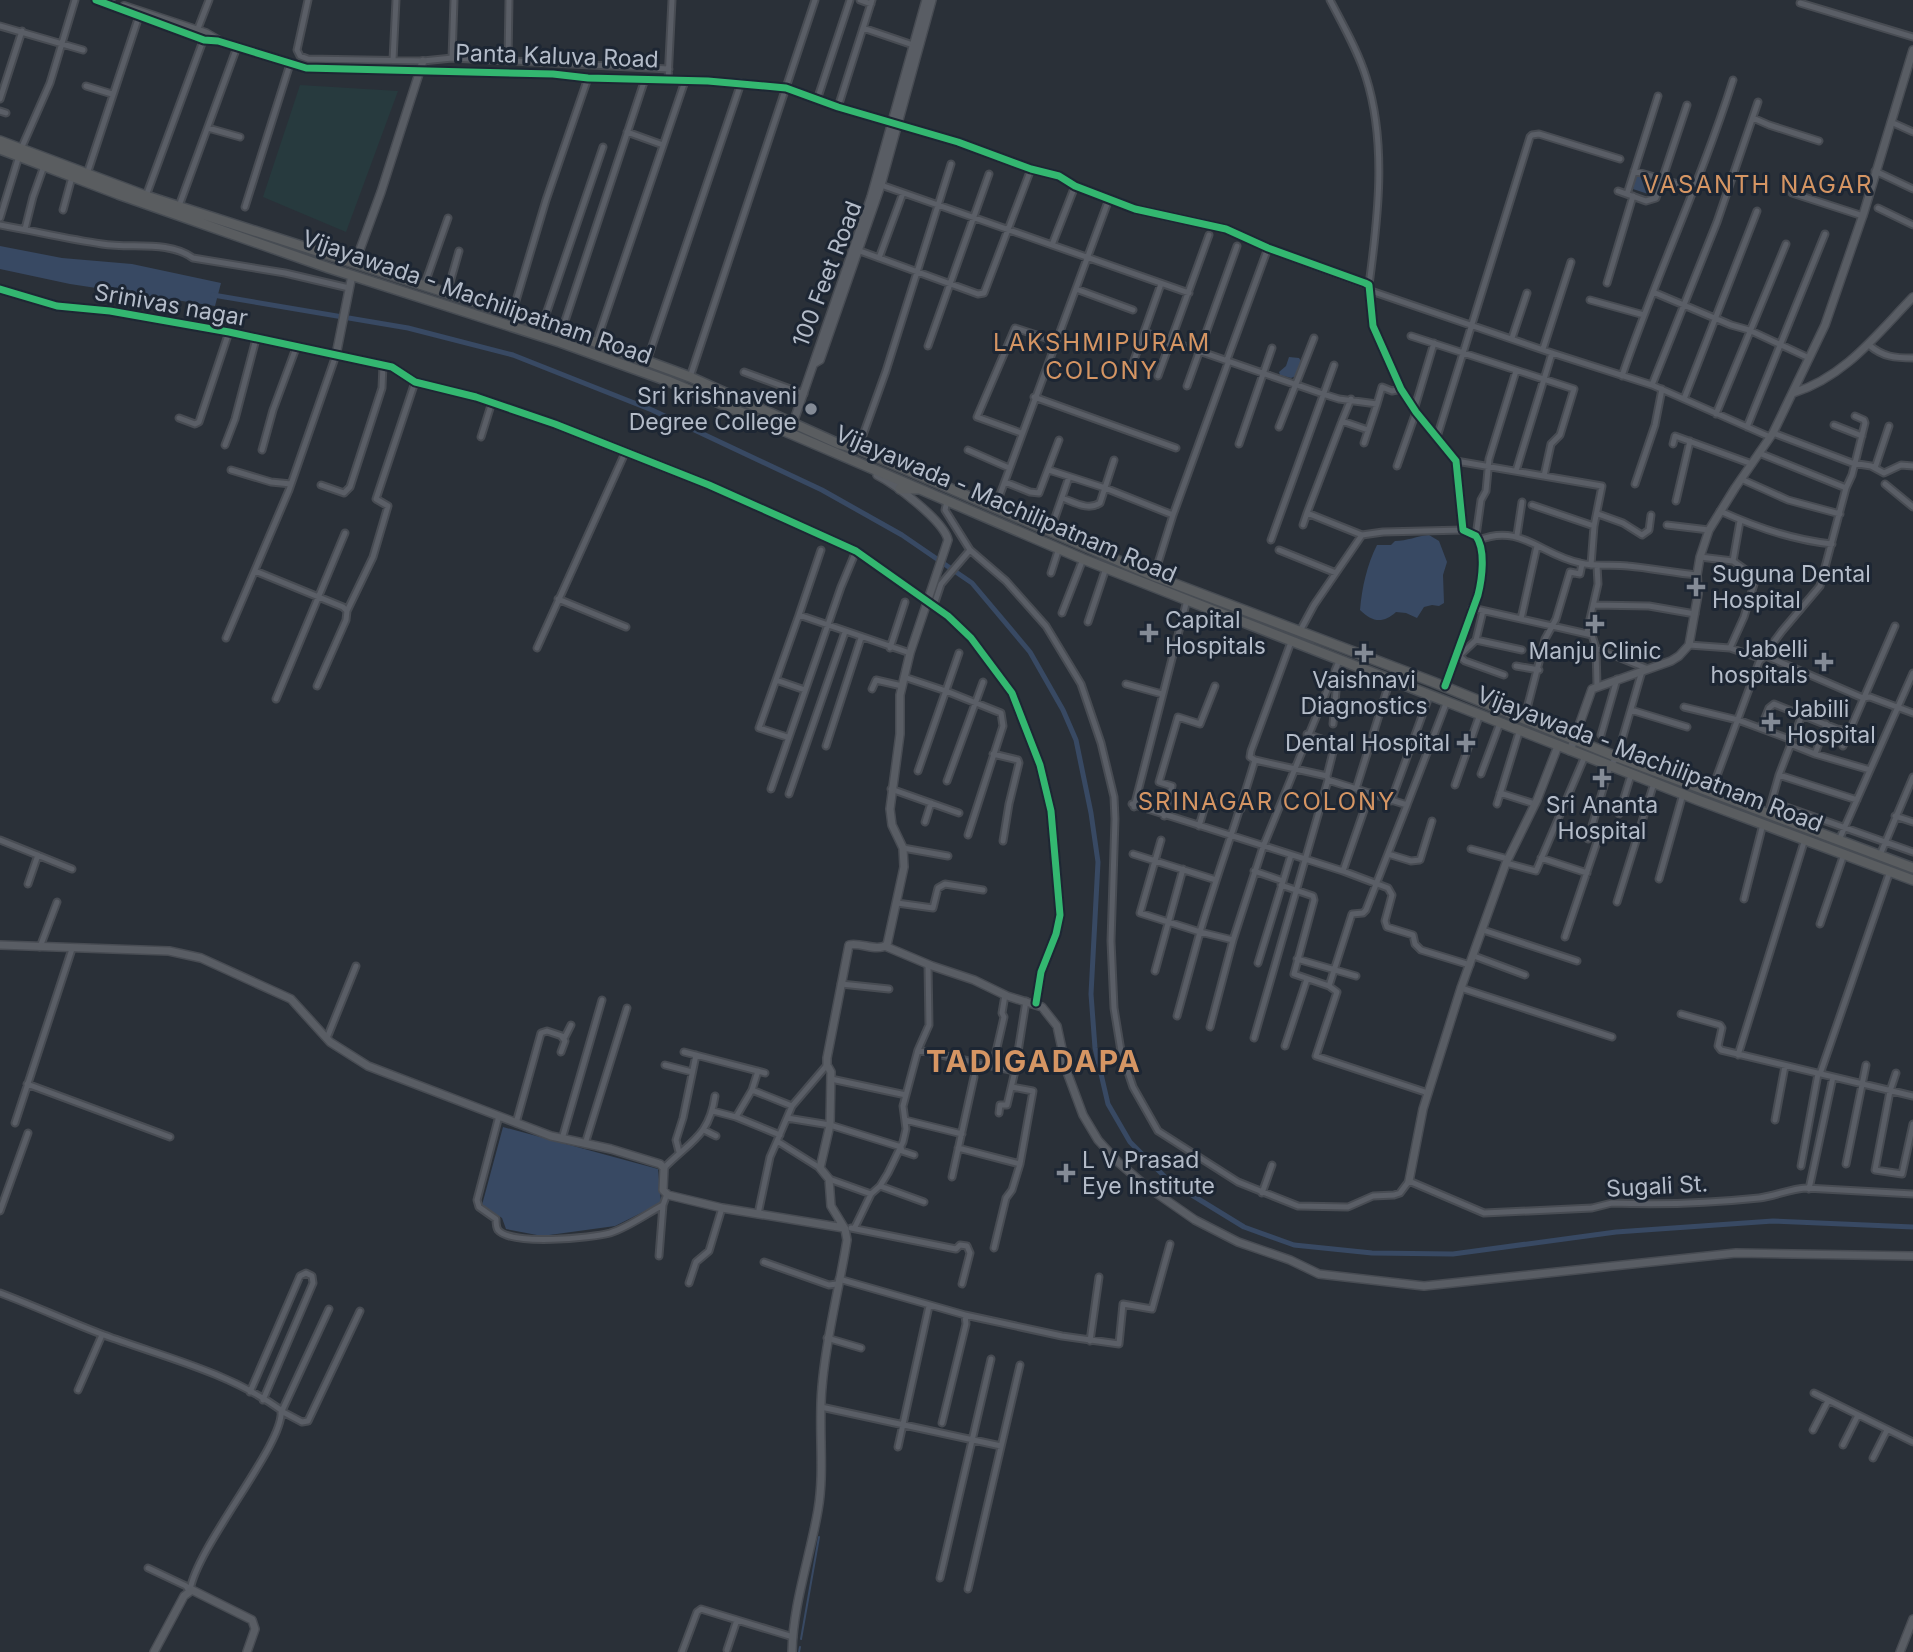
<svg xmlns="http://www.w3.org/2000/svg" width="1913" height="1652" viewBox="0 0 1913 1652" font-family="Inter,sans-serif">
<rect width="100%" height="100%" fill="#2a3038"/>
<!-- green -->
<path fill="#273a3e" d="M300 85 398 91 346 232 263 197Z"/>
<!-- water -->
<path fill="#384963" d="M1636 176 1652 180 1654 187 1651 195 1633 189Z
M0 246 62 258 132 264 221 283 215 306 70 284 0 269Z
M1289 357 1299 358 1301 361 1296 376 1291 378 1280 375 1279 372 1286 366Z
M1429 535 1439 541 1447 562 1443 575 1444 603 1439 606 1432 605 1424 607 1417 618 1406 613 1396 612C1383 624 1372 622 1360 610 1362 587 1367 565 1377 545H1391L1395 541C1407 541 1417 536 1429 535Z
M503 1127 658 1169 661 1203 615 1226 542 1236 506 1229 502 1218 482 1205Z"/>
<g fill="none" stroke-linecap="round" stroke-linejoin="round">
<!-- stream -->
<path stroke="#384963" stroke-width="2" d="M801 1639 819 1537
M799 1652 800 1647"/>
<!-- canal -->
<path stroke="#384963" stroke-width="5" d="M213 295 408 328 513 355 652 410 822 490 902 535 972 583 1030 652 1063 710 1076 740 1091 813 1098 862 1091 994 1095 1048 1108 1104 1130 1142 1169 1181 1244 1227 1294 1245 1372 1253 1453 1254 1616 1232 1773 1221 1913 1227"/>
<!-- street casing -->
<g stroke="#484c53" stroke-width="9">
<path id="street" d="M308 0 297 50 300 56 308 59 423 61 452 58 669 69
M860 0 871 4
M1330 0C1343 25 1358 51 1366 77 1387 143 1378 218 1369 285
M111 1V0
M1800 3 1913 37
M0 26 83 50
M863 28 913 45
M197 31 209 0
M452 58 454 0
M393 60 396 0
M508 60 509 0
M668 80 672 0
M86 86 112 94
M0 99 22 31
M817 100 850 0
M838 107 872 0
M0 111 6 113
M1753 118 1769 125 1819 141
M1891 122 1913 132
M208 128 240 137
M627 132 663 145
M21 149 50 83 75 0
M1634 171 1695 189
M1875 171 1913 189
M87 174 139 16
M881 185 1189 293
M1618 191 1646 201 1656 198 1687 105
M1792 193 1863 216
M1627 194 1658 96
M146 196 204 38
M179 206 237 47
M245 207 290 64
M1878 208 1913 225
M63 210 72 177
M0 218 19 156
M0 225C34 231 68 239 102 244 131 249 168 240 193 258L285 273 349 288
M25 229 33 197 44 166
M1052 245 1075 186
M860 251 978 294 984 293 1031 169
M879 258 903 193
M1607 283 1633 196
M424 286 448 218
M1076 289 1133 310
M1371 291 1552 353 1652 385 1770 437
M1653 292 1731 325 1749 330 1809 358
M447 293 459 251
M1590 300 1644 315
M512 314 546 200 588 78
M543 323 603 147
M562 330 645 79
M1144 332 1323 394 1339 399 1377 404 1382 387 1392 391 1401 389
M1411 336 1574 389 1560 435 1551 444 1544 476
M1512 338 1527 293
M596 343 685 81
M1869 345C1883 357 1895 358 1913 358
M928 346 989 174
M1543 349 1571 262
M647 361 741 83
M1133 363 1161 284
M744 372 804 394
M1158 376 1209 235
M1622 376C1656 276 1701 181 1733 80
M690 377 815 0
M1652 385 1717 222 1758 102
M1187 386 1237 246
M1034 397 1176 448
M1684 399 1757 211
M1414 410 1434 343
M1716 414 1786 244
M179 418 195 424 199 422 229 332
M1342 421 1351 399
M1834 425 1862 436
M1279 427 1314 338
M1747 427 1825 234
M1021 433 977 417 1015 328 1055 341
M1773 433 1852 463 1871 466 1884 473 1901 465 1913 466
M481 437 492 402
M1437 437 1530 137 1532 135 1539 134 1620 159
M1364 443 1377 404
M1239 444 1272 348
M1673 444 1675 436 1752 464
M225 445 235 419 256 339
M858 449 886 371 951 164
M262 450 273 410 296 348
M968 450 1009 468
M1456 461 1602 486 1594 526 1591 565
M1397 466 1416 412
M1875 468 1889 426
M231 470 271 482 291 484
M1049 470 1105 488 1173 515
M1516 471 1552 353
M1741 479 1788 500 1840 514
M1005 482 1030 492 1039 493 1059 440
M1635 484 1655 425 1662 389
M1885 484 1913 507
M321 485 344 493 350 487 382 388 383 365
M1846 488 1852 475 1865 423 1864 420 1855 416
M1062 498C1074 502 1088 511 1100 503L1114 460
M947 501 945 510 970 550 1006 581 1046 626 1081 684 1101 743 1114 797 1115 819 1111 941 1114 1008 1121 1051 1133 1087 1158 1131 1238 1182 1298 1206 1348 1207 1373 1196 1394 1195 1400 1193 1409 1181 1484 1213 1592 1208 1612 1203C1660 1205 1711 1203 1759 1198 1775 1196 1790 1189 1806 1188L1913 1194
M1676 501 1690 441
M1532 505 1594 526
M995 508 1109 199
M1720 511C1755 527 1793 540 1832 544
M1307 513 1342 421 1368 430
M1598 514 1623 523 1642 535 1649 530 1651 515
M1303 525 1307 513 1362 535
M1667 525 1709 530
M1050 532 1069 477
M1517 535 1522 502
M1476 536 1481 500 1486 491 1489 459 1516 371
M1271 540 1334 365
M1479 540C1520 523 1541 555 1580 563 1596 567 1612 564 1628 566 1651 568 1674 573 1697 575
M1279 550 1336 573
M1700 557 1733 561 1754 576 1755 581 1744 617 1730 648
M1733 561 1740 521
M255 571 343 607 347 611 346 620 317 686
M1051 573 1059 548
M1154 576 1173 515 1228 363 1227 360 1268 248
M558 599 626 627
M934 605 941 584 970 550
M1594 605 1649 606 1695 614
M1472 608 1592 635 1596 648 1597 686
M347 611 373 557 388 506 376 499 415 382
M1483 611 1476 640 1522 650
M1062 613 1083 559
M799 615 821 550
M1521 619 1537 546
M1088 622 1106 568
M1300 631 1314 605 1362 535 1383 532 1463 530
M1587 632 1598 584 1597 566
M226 638 289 490 336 355
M1291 642 1251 751 1250 757 1255 760 1327 776 1328 780 1407 805 1447 701
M1689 645 1730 648 1762 659
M537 648 625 453
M890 648 905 602
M1596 648 1648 669
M1459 656 1465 661 1504 675
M1766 656 1863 698 1870 697 1913 713
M1458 657 1476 640
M1516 666 1539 670
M904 677 946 691 1001 713 1003 726 968 835
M776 680 805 690
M1126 684 1162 694
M872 689 876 680 902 686
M276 699 345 533
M1684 707 1738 720 1792 740
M1631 710 1687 727
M1524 720 1545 639 1556 619 1570 572 1580 574 1582 564
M1333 724 1337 680 1335 671
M1761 728 1769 708 1774 704 1837 729 1843 730 1851 727
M1307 734 1333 743 1334 748 1327 776
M1601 735 1617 679
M787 737 759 728 799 615 910 653
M1790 744 1815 754 1870 770
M826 746 861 638
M1843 746 1895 626
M993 754 1018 760 1019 763 1009 804 1003 841
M1815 754 1826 724
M918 771 959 653
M1481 774 1500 723
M1779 775 1857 800
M947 781 983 682
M1455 785 1480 714
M771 789 841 587 856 551
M891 789 959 813
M1356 789 1390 680
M1711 792 1759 662 1782 631 1820 586 1846 488 1759 453
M1500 793 1535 804
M789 794 845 632
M1391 801 1430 694
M1772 802 1913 852
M1132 804 1343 871 1388 888 1392 895 1385 921 1387 927 1413 935 1415 944 1421 950 1470 965
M1497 804 1520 729
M1134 807 1187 600
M1619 814 1631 775
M1768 814 1779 775 1802 715
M1164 816 1172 786 1159 782 1178 717 1200 724 1215 686
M1895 816 1913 822
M925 822 931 803
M1199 826 1205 806 1209 802 1241 809
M1588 839 1610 766 1617 757 1642 671
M0 840 72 869
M1161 840 1140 913 1200 932 1177 1016
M1839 840 1913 673
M903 848 948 856
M1471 849 1508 859
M1133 854 1216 880
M1388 854 1411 861 1420 860 1432 821
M1880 855 1913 777
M1541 858 1587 873
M1506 863 1536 871 1585 756
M1254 871 1283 881
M1343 871 1370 793
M1659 879 1683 794
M28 884 38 855
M1281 885 1313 896 1314 900 1294 974 1329 986 1337 992 1316 1056 1428 1093
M1744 899 1763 824
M1617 902 1654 783
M897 903 933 908 938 888 945 884 983 890
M1820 924 1844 854
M1483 930 1577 961
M1565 937 1597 842
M1233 940 1200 932C1217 874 1238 818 1255 760
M40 947 57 902
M1474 956 1525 975
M1297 959 1356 976
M1258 963 1291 855
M1155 971 1183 869
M841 984 889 989
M1329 986 1352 914 1363 913 1366 910 1407 805
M1461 988 1612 1037
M1681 1014 1720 1025 1722 1028 1718 1046 1721 1050 1913 1096
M1210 1027 1233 940 1263 847 1339 661
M327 1038 356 966
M1254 1038 1328 780
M1285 1046 1307 979
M918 1050 1015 1071
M561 1052 565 1041 562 1037
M684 1052 765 1073
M1738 1055 1805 839
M665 1065 692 1072
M993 1065 1004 1017 1002 1013 1005 995
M1896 1073 1890 1091 1875 1170 1902 1174 1913 1124
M1820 1074 1890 871
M831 1079 906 1095
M27 1084 170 1137
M752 1090 792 1106
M713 1111 736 1117 780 1135
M999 1113 1000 1105H1007L1015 1071 1026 1001
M499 1116 477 1200 479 1207 496 1219C496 1223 496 1227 498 1230 511 1246 592 1238 610 1233 629 1227 646 1214 663 1205L667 1194
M736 1117 752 1090 758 1071
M787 1118 830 1125 901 1147 902 1151 914 1155
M905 1120 962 1134
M1775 1120 1785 1066
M15 1123 72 949
M516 1123 541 1033 547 1031 565 1037 571 1025
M704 1130 716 1136
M562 1139 602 1000
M585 1144 627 1008
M958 1148 1020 1164
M679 1152 676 1140 683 1118 696 1055
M1846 1164 1866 1065
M1801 1166 1818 1074
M664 1168C690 1141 709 1137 715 1096
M820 1168 777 1141 792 1106 827 1065
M952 1177 974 1077
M829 1179 871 1194
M880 1186 924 1202
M1809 1189 1833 1077
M1262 1193 1272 1165
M0 1211 28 1133
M758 1214 770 1157 777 1141
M855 1227 871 1194 880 1186 888 1173 903 1142 906 1129 903 1106 918 1050 929 1025 928 965
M851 1228 956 1249 960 1245 967 1246 970 1253 962 1284
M994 1248 1006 1198 1012 1190 1020 1164 1033 1091 1012 1087
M659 1256 663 1205
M764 1262 829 1285 837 1284
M839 1279 965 1315 966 1324 942 1423
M689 1283 696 1262 709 1251 722 1208
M0 1293C35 1306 69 1322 104 1335 164 1357 228 1372 281 1410 286 1442 198 1544 190 1590
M965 1315 1062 1336 1119 1344 1123 1304 1152 1309 1170 1244
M827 1338 861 1348
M1090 1341 1099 1277
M78 1390 102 1335
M250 1392 300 1276 306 1273 312 1276 313 1283 263 1400
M1814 1393 1913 1442
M821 1407 1001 1446
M283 1412 302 1422 308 1421 360 1311
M281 1413 329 1309
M1813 1430 1828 1401
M1843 1445 1858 1415
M898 1447 929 1306
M1873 1458 1887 1430
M148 1568 186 1586 189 1591
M940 1578 991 1359
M968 1589 1020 1365
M727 1650 737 1620
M682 1652 697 1612 701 1609 793 1637"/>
</g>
<!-- secondary casing -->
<g stroke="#484c53" stroke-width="10">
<path id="secondary" d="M96 0 204 40 218 41 306 68 362 69
M124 6 206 33 218 40
M553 74 588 78 708 81 786 88 838 107 958 142 1031 169 1059 176 1075 186 1135 209 1226 229 1268 248 1369 285 1373 326 1401 389 1416 412 1456 461 1463 530 1476 536C1486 550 1482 579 1478 595L1445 686
M355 263 381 192 423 61
M0 289 57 306 110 311 229 332 392 367 415 382 476 397 555 424 709 485 783 518 856 551 948 616 971 638 1012 693 1040 765 1051 811 1060 915 1056 934 1041 972 1036 1003
M336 355 352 275
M815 363 820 360 881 185 932 0
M1793 393C1845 377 1877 334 1913 297
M792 426 871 197 926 0
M1570 751 1592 689 1671 661 1679 656 1689 645 1698 594 1697 575 1700 557 1709 530 1735 488 1773 433 1825 325 1864 212 1913 50
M0 945 169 951 201 958 291 999 330 1042 368 1066 551 1136 611 1149 660 1164 664 1168 663 1190 668 1195 722 1208 844 1228
M887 947 932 966 974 980 1007 996 1042 1007 1057 1026 1067 1072 1083 1115 1098 1140 1119 1163 1146 1186 1195 1220 1238 1242 1290 1260 1319 1274 1424 1286 1736 1253 1913 1256
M1409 1181 1423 1109 1461 988 1506 863 1537 800 1558 746
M154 1652 184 1596 192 1590 252 1620 255 1629 247 1652
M792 1652C793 1604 810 1557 818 1510 825 1470 818 1428 822 1387 826 1337 839 1290 847 1240L845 1229 831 1206 829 1179 820 1168 830 1125 831 1072 827 1065V1058L849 945C861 942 876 952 887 945L904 867 903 848 892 825 890 809 900 734V695L910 653 948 540C944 521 895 484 877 475
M1900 1652 1913 1619"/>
</g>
<!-- highway casing -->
<g stroke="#474c53" stroke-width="12">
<path id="highway" d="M0 141 146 196 562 330 690 377 839 444 858 449 1154 576 1433 682 1617 757 1913 868
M0 149 118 194 329 268 560 342 668 381 1083 559 1187 600 1698 800 1913 880
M900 489H917"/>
</g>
<!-- street -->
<use href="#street" stroke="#5a5e66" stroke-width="5"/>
<!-- secondary -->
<use href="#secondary" stroke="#595d64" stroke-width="7"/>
<!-- highway -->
<use href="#highway" stroke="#5a5d60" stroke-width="9"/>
<!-- secondary-bridge casing -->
<g stroke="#484c53" stroke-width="10" stroke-linecap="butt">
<path id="secondary-bridge" d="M362 69 553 74"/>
</g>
<!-- secondary-bridge -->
<use href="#secondary-bridge" stroke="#595d64" stroke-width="7"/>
<!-- cycleway casing -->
<g stroke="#1d2633" stroke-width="11">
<path id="cycleway" d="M96 0 204 40 218 41 306 68 553 74 588 78 708 81 786 88 838 107 958 142 1031 169 1059 176 1075 186 1135 209 1226 229 1268 248 1365 283 1369 285 1373 326 1401 389 1416 412 1456 461 1463 530 1476 536C1486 550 1482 579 1478 595L1445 686
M0 289 57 306 110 311 229 332 392 367 415 382 476 397 555 424 709 485 783 518 856 551 948 616 971 638 1012 693 1040 765 1051 811 1060 915 1056 934 1041 972 1036 1003"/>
</g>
<!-- cycleway -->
<use href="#cycleway" stroke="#33b770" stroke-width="7"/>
</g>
<!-- markers -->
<g fill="#848b96" stroke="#1d2633" stroke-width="2.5">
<circle cx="811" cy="409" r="7"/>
<path d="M1692.5 576.5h7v7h7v7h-7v7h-7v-7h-7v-7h7z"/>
<path d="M1591.5 613.5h7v7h7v7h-7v7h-7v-7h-7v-7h7z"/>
<path d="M1145.5 622.5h7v7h7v7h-7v7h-7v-7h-7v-7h7z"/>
<path d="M1360.5 642.5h7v7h7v7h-7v7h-7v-7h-7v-7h7z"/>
<path d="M1820.5 651.5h7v7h7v7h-7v7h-7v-7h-7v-7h7z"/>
<path d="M1767.5 711.5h7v7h7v7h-7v7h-7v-7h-7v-7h7z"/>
<path d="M1462.5 732.5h7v7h7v7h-7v7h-7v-7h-7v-7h7z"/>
<path d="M1598.5 767.5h7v7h7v7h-7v7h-7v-7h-7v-7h7z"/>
<path d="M1062.5 1162.5h7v7h7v7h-7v7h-7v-7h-7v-7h7z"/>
</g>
<g text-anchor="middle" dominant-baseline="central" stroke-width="6" stroke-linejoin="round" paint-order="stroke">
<!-- street labels -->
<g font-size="23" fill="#b4bcc9" stroke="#1d2633">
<text transform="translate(557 56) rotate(2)">Panta Kaluva Road</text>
<text transform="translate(827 274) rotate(-69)">100 Feet Road</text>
<text transform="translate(477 297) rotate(19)">Vijayawada - Machilipatnam Road</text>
<text transform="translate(171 305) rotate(10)">Srinivas nagar</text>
<text transform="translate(1006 504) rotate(23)">Vijayawada - Machilipatnam Road</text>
<text transform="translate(1650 759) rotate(21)">Vijayawada - Machilipatnam Road</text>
<text transform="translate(1657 1186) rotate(-3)">Sugali St.</text>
</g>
<!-- poi labels -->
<g font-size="23" fill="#b4bcc9" stroke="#1d2633" text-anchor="start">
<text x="797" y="396" text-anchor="end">Sri krishnaveni<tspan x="797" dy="26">Degree College</tspan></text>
<text x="1712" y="574">Suguna Dental<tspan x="1712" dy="26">Hospital</tspan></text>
<text x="1165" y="620">Capital<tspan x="1165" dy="26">Hospitals</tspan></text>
<text x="1808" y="649" text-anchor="end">Jabelli<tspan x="1808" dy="26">hospitals</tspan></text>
<text x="1595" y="651" text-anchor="middle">Manju Clinic</text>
<text x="1364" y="680" text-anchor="middle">Vaishnavi<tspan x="1364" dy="26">Diagnostics</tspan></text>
<text x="1787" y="709">Jabilli<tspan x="1787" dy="26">Hospital</tspan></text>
<text x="1450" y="743" text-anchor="end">Dental Hospital</text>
<text x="1602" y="805" text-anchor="middle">Sri Ananta<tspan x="1602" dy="26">Hospital</tspan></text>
<text x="1082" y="1160">L V Prasad<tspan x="1082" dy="26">Eye Institute</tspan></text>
</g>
<!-- neighbourhood labels -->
<g font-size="24" letter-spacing="2" fill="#d59563" stroke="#1d2633">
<text x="1758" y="184">VASANTH NAGAR</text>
<text x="1102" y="342">LAKSHMIPURAM<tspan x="1102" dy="28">COLONY</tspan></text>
<text x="1267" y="801">SRINAGAR COLONY</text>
</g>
<!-- district labels -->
<g font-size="30" font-weight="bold" letter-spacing="2" fill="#d59563" stroke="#1d2633">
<text x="1034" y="1061">TADIGADAPA</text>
</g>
</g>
</svg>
